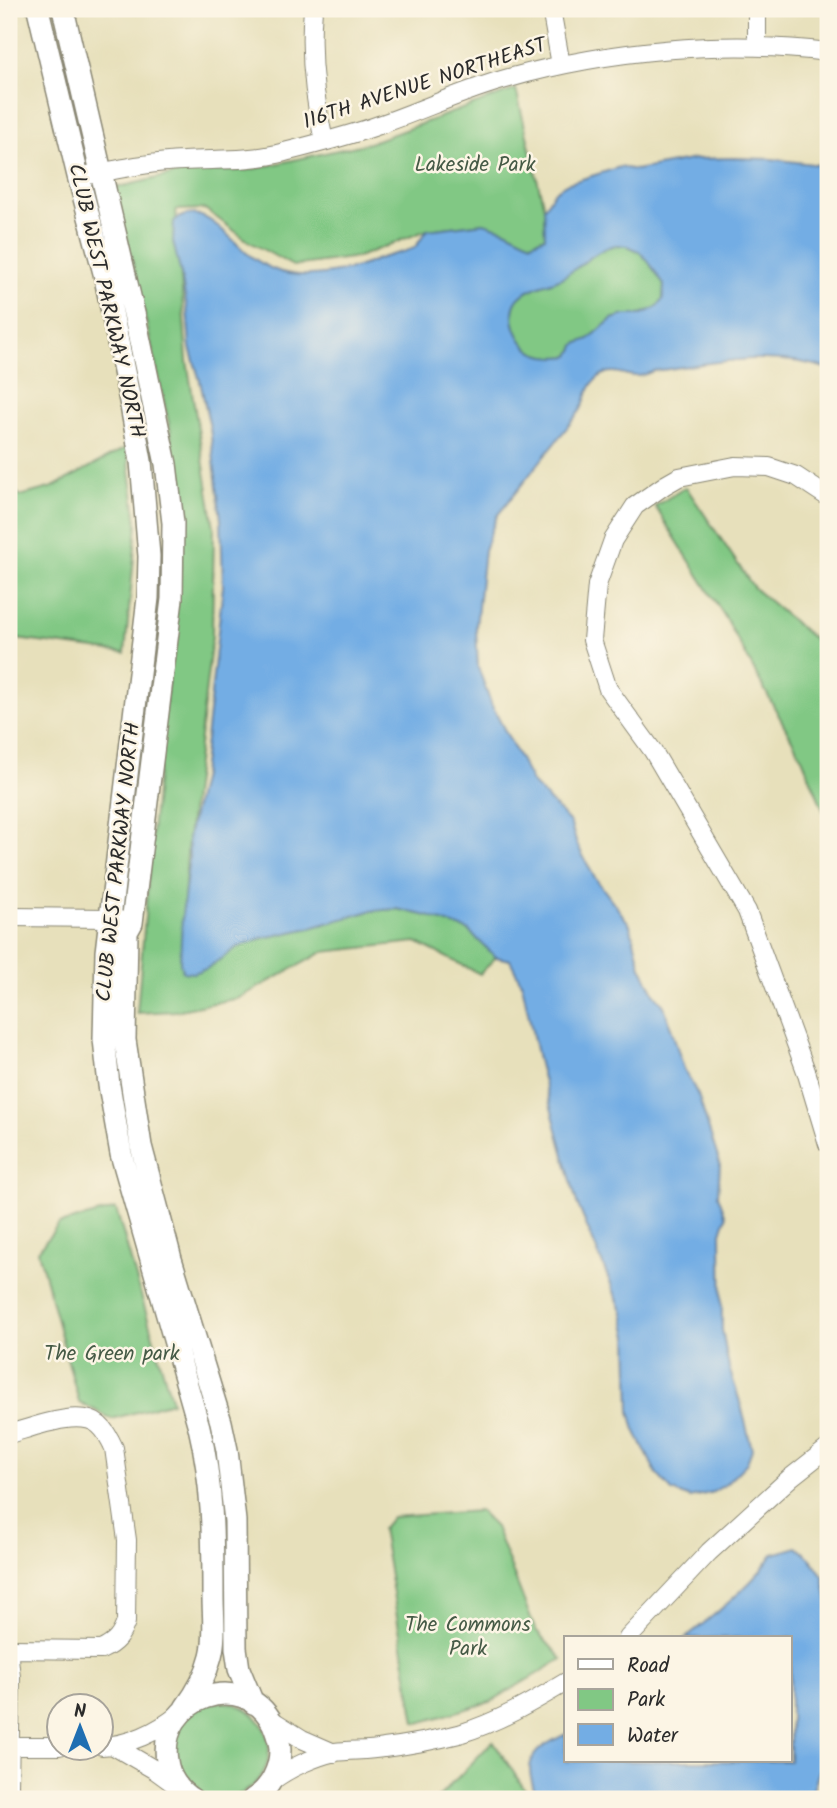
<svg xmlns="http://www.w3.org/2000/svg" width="837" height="1808" viewBox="0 0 837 1808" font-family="Kalam,sans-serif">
<rect width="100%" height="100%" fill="#fcf5e5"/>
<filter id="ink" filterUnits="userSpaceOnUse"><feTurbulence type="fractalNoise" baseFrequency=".0143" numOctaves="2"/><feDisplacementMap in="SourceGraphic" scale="14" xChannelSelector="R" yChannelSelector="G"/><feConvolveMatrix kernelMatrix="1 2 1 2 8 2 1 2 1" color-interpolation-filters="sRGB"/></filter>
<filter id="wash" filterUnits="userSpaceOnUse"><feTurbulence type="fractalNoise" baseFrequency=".00686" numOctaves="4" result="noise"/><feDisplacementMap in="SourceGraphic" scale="28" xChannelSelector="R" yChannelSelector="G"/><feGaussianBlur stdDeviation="1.57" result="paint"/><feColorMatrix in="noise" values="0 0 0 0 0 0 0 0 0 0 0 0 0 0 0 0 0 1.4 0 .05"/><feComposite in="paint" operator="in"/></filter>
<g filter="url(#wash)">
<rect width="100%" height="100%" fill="#e7e0bb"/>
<!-- green -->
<path fill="#81c884" stroke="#567a58" stroke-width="2" d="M516 89 544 208 545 237 531 243 505 230 483 223 427 230 358 257 293 266 248 241 205 209 176 210 187 361 214 527 212 636 188 838 180 963 206 969 238 947 263 938 310 928 370 911 397 909 428 916 468 930 496 957 480 974 416 942 323 952 239 998 175 1011 137 1013 153 821 180 564 171 433 126 233 106 190 184 172 249 170 369 143Z
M616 245 628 246 639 251 648 261 664 285 663 299 657 307 640 315H625L612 319 589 339 576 344 570 356C559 357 548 358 538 354 518 347 503 311 521 296 531 286 548 285 560 278 580 268 594 250 616 245Z
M127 447 137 524 125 653 9 638V484L20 496 53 487Z
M686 487 754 588 828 651V821L802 758 725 617 655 506Z
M116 1209 172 1402 112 1419 79 1402 38 1251 59 1224Z
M479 1511 495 1527 535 1629 562 1659 490 1702 419 1723 415 1722 382 1529 392 1517Z
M173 1750a48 48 0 1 1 96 0a48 48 0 1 1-96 0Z
M493 1741 531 1799H437Z"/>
<!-- water -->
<path fill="#73ade4" stroke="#4f6c88" stroke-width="2" fill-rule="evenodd" d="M733 158 772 159 828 166V369C777 351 721 361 669 369 664 370 658 370 653 371 648 373 643 376 638 376 627 377 617 369 606 373 588 380 588 397 580 411L497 516 484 550 476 627 478 667 492 706 533 784 570 822 577 844 593 875 630 925 641 967 654 993 664 1006 684 1069 698 1095 720 1164 718 1195 726 1217 721 1233 722 1330 729 1368 741 1405 752 1449 747 1463 726 1484 713 1492 690 1498 672 1491 656 1473 635 1430 630 1411 628 1337 623 1313 577 1203 539 1064 522 984 510 960 496 957 468 930 428 916 397 909 370 911 310 928 263 938 238 947 206 969 193 973 183 972 180 963 182 915 189 857 188 838 202 775 223 586 221 520 210 428 200 381 190 348 187 309 181 274 173 242 174 221C202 198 229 239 249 255 256 260 265 266 273 269 301 282 351 272 378 259 386 256 409 251 414 248 419 244 423 235 427 230L484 223 505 230 531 243 545 237 544 208 555 191 566 184 620 167 636 170 695 159ZM616 245 628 246 639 251 648 261 664 285 663 299 657 307 640 315H625L612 319 589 339 576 344 570 356C559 357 548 358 538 354 518 347 503 311 521 296 531 286 548 285 561 278 580 268 594 250 616 245Z
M797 1547 811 1559 823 1576 828 1602V1725L822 1762 810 1799H537C534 1792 533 1785 531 1778 525 1752 546 1744 566 1734V1761H790V1638H685C711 1618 756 1582 773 1554Z"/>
</g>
<g filter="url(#ink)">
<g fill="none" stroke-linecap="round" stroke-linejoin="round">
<!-- minor casing -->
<g stroke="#898673" stroke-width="20">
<path id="minor" d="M313 9C309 53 314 98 324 141
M551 9 561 65
M757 47V9
M88 175C119 169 152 162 183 161 214 159 247 161 277 154 311 145 346 137 379 125 423 110 464 90 509 78 609 50 724 39 828 52
M828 497 796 476 769 467 735 466 679 477 665 485 635 506 613 540 597 585 592 640 608 689 653 751 747 911 806 1071 828 1144
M9 917 110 918 132 923
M9 1434C31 1428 80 1408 99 1425 106 1431 110 1439 114 1448L127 1540 126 1622C121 1636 116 1643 101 1650L9 1649
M628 1638 709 1552 790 1478 828 1448
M9 1658 11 1677 9 1786 12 1799
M270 1719 302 1739 334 1753
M112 1745 155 1770 177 1786
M9 1746H60
M102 1746C129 1745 157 1732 178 1715
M272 1781C289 1768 314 1757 335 1752 351 1750 368 1751 384 1748 409 1745 435 1740 459 1734 498 1722 531 1703 566 1682"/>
</g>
<!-- tertiary casing -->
<g stroke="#898673" stroke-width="24">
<path id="tertiary" d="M38 9 78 176 104 273 131 406 141 461 149 556 148 598 106 952 104 1039 109 1085 121 1154 199 1427C213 1485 213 1538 213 1597 213 1616 216 1637 211 1656 206 1676 197 1692 185 1708
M63 9 136 322 166 464 173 523 172 599 132 923 127 932 125 1040 141 1146 171 1259 221 1422 227 1450 235 1521 236 1648 239 1669 253 1703
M192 1799C179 1791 169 1777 167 1761 157 1698 244 1667 273 1724 276 1732 280 1741 280 1750 280 1769 270 1789 253 1799"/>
</g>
<!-- minor -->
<use href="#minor" stroke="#fff" stroke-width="18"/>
<!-- tertiary -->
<use href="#tertiary" stroke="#fff" stroke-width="21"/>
</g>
</g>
<g text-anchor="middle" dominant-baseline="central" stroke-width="5" stroke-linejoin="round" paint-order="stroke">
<!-- street labels -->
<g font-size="21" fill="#2b2b2b" stroke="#fcf5e5">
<text transform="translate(425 84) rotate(-18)">116TH AVENUE NORTHEAST</text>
<text transform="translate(106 301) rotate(77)">CLUB WEST PARKWAY NORTH</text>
<text transform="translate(119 862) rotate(-84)">CLUB WEST PARKWAY NORTH</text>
</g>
<!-- park labels -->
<g font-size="21" fill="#455a46" stroke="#fcf5e5">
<text x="475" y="165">Lakeside Park</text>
<text x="112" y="1354">The Green park</text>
<text x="468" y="1625">The Commons<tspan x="468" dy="24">Park</tspan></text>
</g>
</g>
<!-- margin -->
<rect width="837" height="1808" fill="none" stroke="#fcf5e5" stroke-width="35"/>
<!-- legend -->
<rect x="564" y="1636" width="228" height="126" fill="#fcf5e5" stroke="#a8a49b" stroke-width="2"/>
<rect x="578" y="1659" width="35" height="10" fill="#ffffff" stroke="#a8a49b" stroke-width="2"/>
<text x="627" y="1672" font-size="21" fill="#2b2b2b">Road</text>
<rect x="578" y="1689" width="35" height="21" fill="#81c884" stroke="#a8a49b" stroke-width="2"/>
<text x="627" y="1706" font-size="21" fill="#2b2b2b">Park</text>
<rect x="578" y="1724" width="35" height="21" fill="#73ade4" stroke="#a8a49b" stroke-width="2"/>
<text x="627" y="1742" font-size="21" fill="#2b2b2b">Water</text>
<!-- north arrow -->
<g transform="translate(80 1727)"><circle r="33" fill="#fcf5e5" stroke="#a8a49b" stroke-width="2"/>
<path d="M0-5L12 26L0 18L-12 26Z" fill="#1f6fb2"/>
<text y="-10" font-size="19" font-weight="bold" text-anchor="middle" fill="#2b2b2b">N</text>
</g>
</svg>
